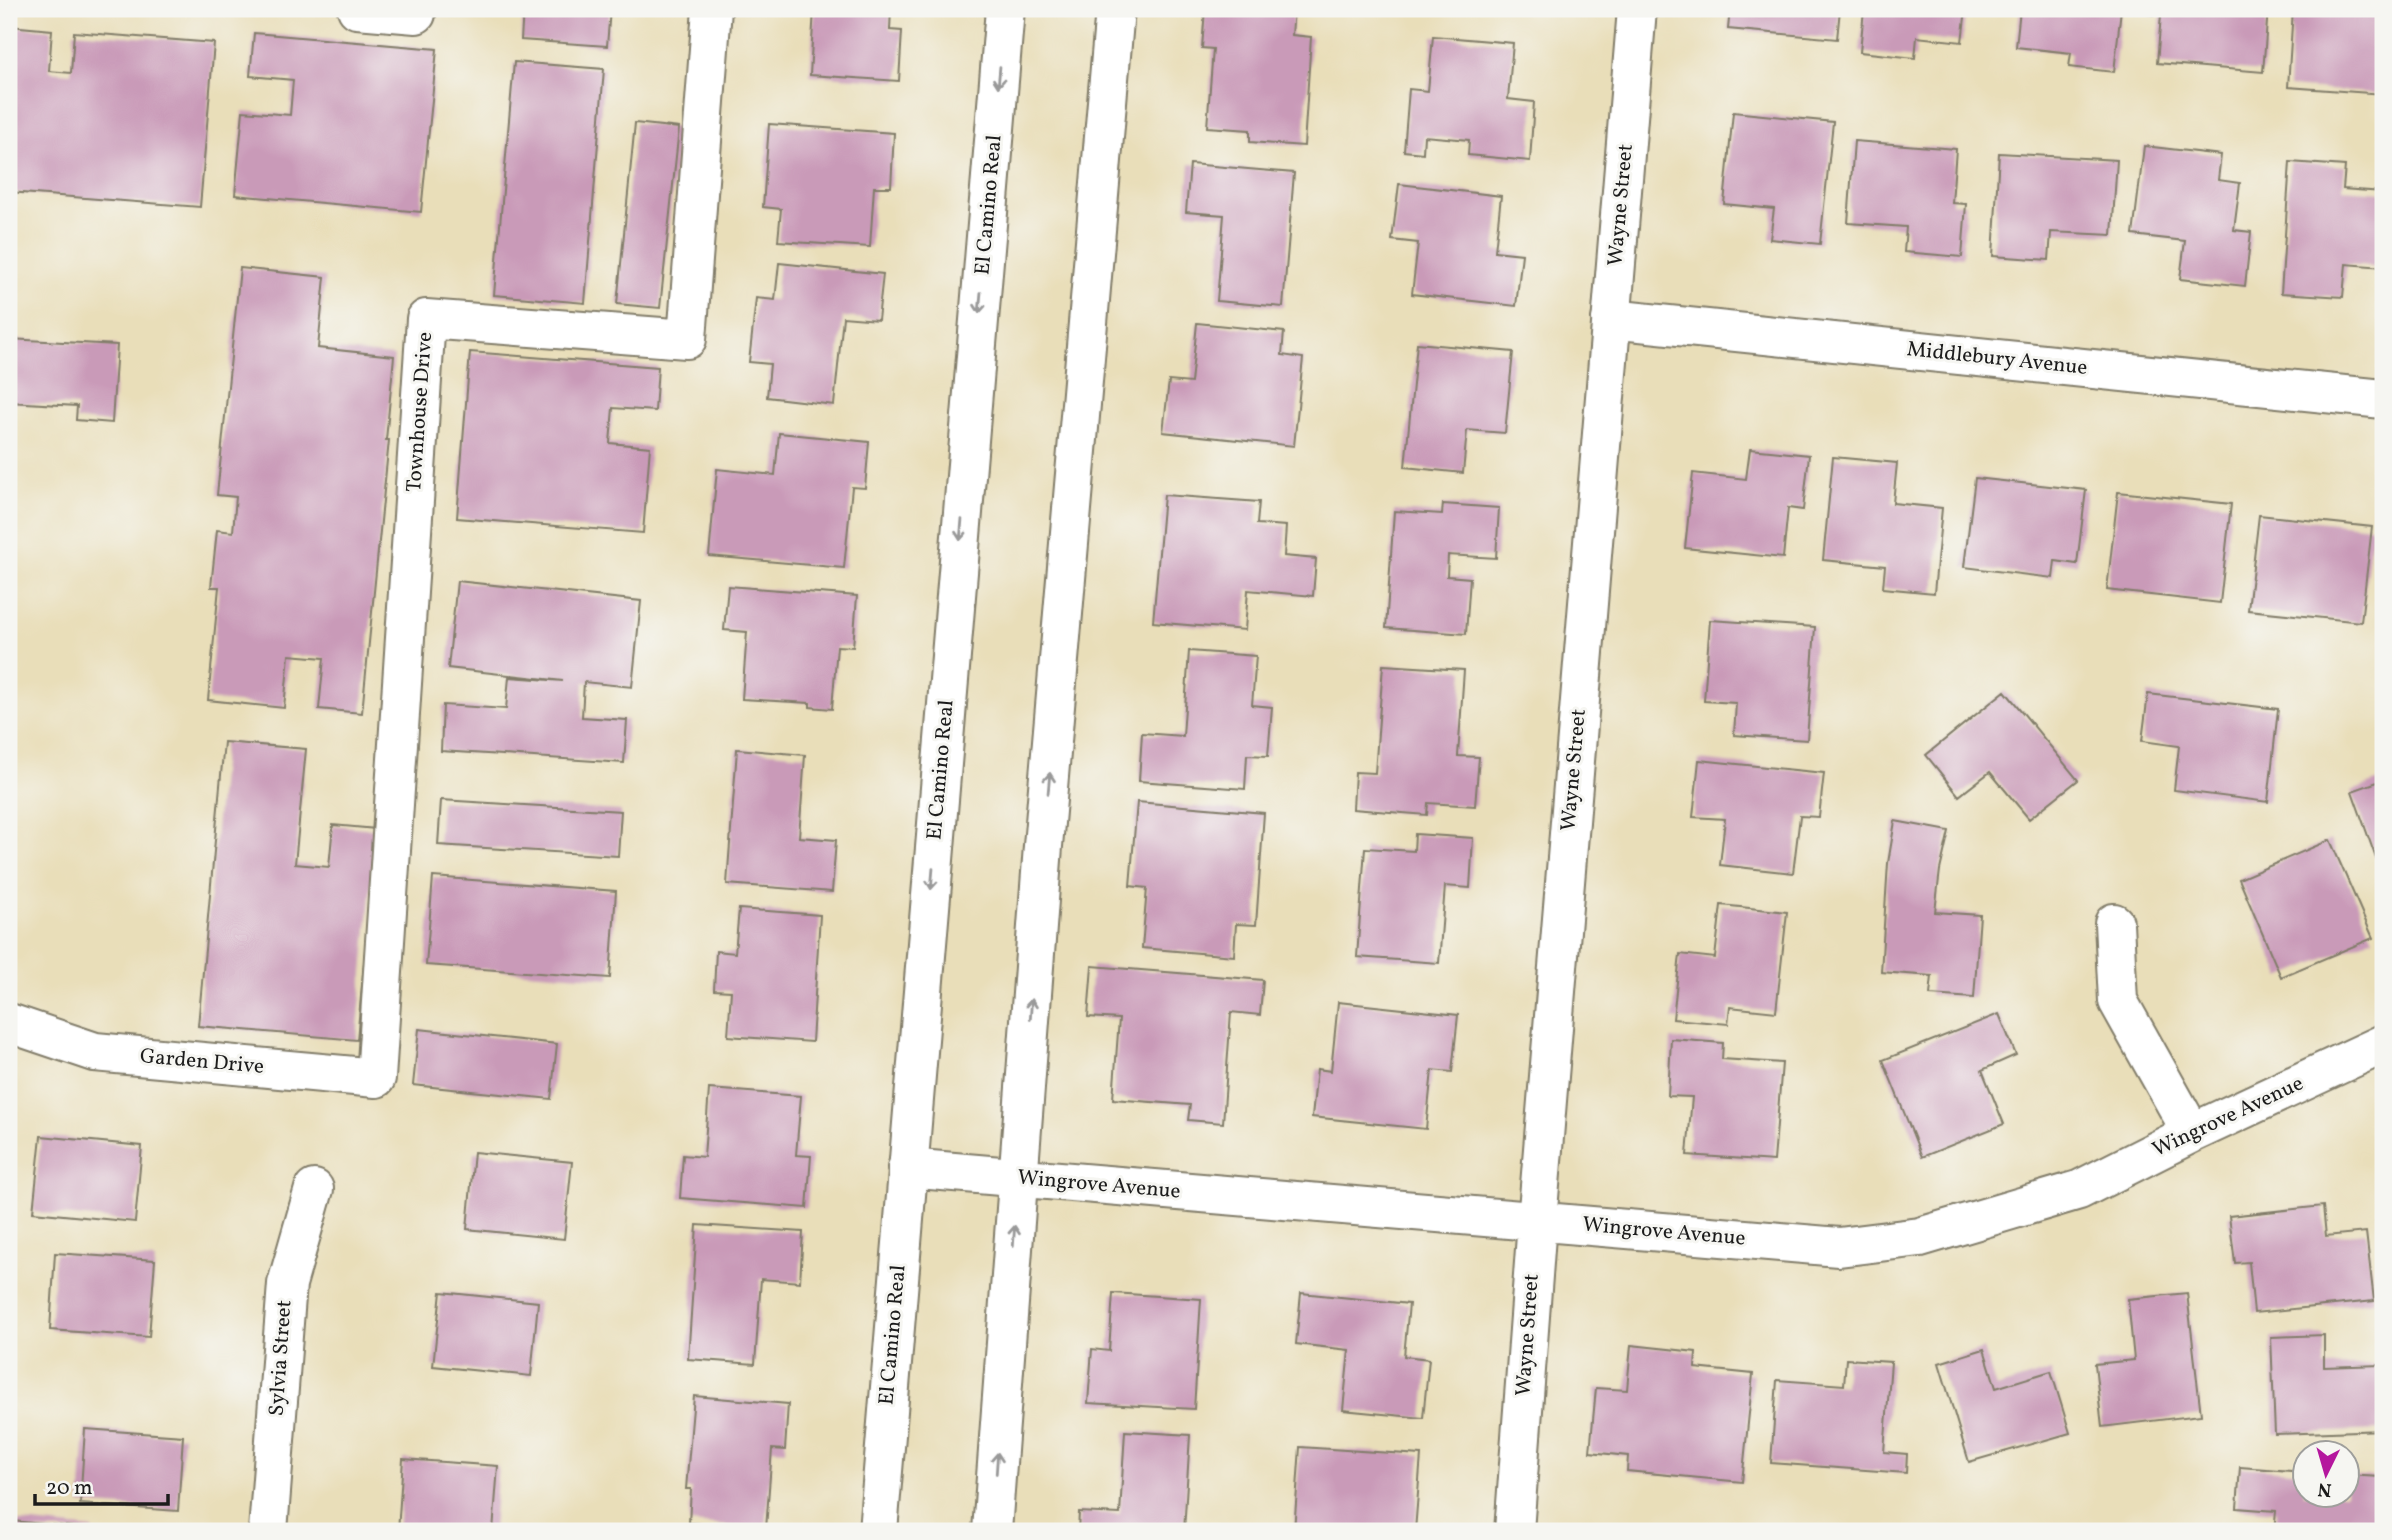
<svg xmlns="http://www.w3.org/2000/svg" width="2392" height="1540" viewBox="0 0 2392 1540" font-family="Vollkorn,serif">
<rect width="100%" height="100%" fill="#f6f6f2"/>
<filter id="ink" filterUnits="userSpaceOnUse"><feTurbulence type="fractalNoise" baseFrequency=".0143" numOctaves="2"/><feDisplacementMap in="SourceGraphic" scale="14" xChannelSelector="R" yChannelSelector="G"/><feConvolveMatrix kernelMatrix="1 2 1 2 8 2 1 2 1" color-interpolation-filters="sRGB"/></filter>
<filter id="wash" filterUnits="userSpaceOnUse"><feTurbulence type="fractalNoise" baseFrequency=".00686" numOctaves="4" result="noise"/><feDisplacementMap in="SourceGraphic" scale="28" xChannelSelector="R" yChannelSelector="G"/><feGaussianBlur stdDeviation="1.57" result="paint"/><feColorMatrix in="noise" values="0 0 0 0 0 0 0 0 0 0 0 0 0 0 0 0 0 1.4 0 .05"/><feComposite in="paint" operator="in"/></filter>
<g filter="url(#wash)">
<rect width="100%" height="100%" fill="#e9deb9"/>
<g id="blocks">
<!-- building -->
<path fill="#c99ab8" d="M523 9H610L607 46 521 40Z
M814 9H891L890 30 902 31 899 81 810 75Z
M1205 9H1294L1292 35 1311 37 1304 146 1250 142V130L1207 127 1213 49 1202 48Z
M1730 9H1840L1837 39 1728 29Z
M1864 9H1966L1962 42 1917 37 1915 58 1860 52Z
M2020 9H2121L2114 72 2069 67 2071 53 2016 47Z
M2148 9H2268L2263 72 2157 63 2161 15 2148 14Z
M2293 9H2383V94L2288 87Z
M9 26 52 30 49 71 71 73 74 32 214 43 200 207 9 192Z
M254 33 437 49 421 212 235 195 243 111 290 115 293 80 250 76Z
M1433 36 1513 43 1508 99 1534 102 1530 161 1468 155 1469 140 1424 136 1423 153 1404 151 1409 89 1428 91Z
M514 62 604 69 585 303 494 295Z
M1733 112 1833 122 1820 244 1770 239 1774 209 1724 204Z
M635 123 679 128 660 308 617 304Z
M769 124 894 133 891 187H874L870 247 778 241 781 209 763 207Z
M1854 141 1956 149 1952 203 1966 204 1962 257 1904 252 1906 227 1848 223Z
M2144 146 2221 155 2218 180 2240 183 2234 230 2251 232 2245 286 2180 279 2185 241 2133 235Z
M1999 153 2117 160 2112 235 2051 232 2049 260 1993 256Z
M2290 162 2345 166 2343 189 2383 192V267L2346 264 2343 297 2281 293Z
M1190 164 1294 173 1283 307 1217 301 1224 215 1186 212Z
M1399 184 1501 196 1495 251 1522 254 1516 306 1412 294 1418 243 1392 240Z
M779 263 883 274 878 320 843 317 834 405 767 397 770 364 749 362 756 298 775 300Z
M240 268 325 277 318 348 394 356 386 440H389L362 713 319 709 324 658 289 655 284 708 208 700 219 587H211L217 530 233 532 236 497 217 495Z
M1197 323 1284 332 1282 355 1303 358 1294 446 1163 432 1169 381 1191 383Z
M9 339 117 345 112 423 76 420 77 406 9 402Z
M1417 343 1513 352 1505 433 1467 430 1463 473 1405 467Z
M470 352 658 367 655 411 613 408 610 443 650 447 643 533 457 518Z
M779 433 869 442 865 488 852 487 844 568 709 556 717 469 775 475Z
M1750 449 1809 455 1803 510 1788 508 1783 558 1685 548 1693 473 1746 479Z
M1833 457 1897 463 1893 503 1942 508 1934 593 1883 588 1885 566 1823 560Z
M1975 478 2086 490 2077 564 2055 561 2053 578 1964 567Z
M2118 492 2231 504 2220 603 2107 590Z
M1164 495 1259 502 1257 524 1286 526 1284 556 1316 559 1313 596 1248 590 1245 630 1153 622Z
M1443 504 1499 508 1496 558 1448 555 1447 576 1470 578 1466 634 1386 628 1394 511 1442 514Z
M2259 515 2372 527 2361 622 2248 610Z
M457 581 641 601 632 687 584 682 582 717 627 720 624 763 441 751 443 705 506 709 509 677 563 681 448 668Z
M728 586 857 596 853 647 837 646 832 709 810 707V703L742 699 747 632 724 630Z
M1710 620 1815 627 1807 740 1734 735 1736 703 1704 701Z
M1189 651 1256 656 1252 705 1272 707 1268 756 1247 755 1245 789 1139 781 1142 733 1183 736Z
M1383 665 1464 670 1458 756 1479 757 1475 806 1428 803 1427 815 1353 809 1355 772 1375 773Z
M2005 691 2078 780 2029 819 1990 772 1959 796 1926 755Z
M2148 694 2278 709 2268 802 2174 790 2179 746 2142 741Z
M224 742 306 749 295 864 329 867 333 825 376 829 357 1040 198 1026Z
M737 749 805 755 799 837 836 840 832 892 727 884Z
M1699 760 1824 773 1819 817 1800 816 1793 873 1720 865 1725 819 1693 817Z
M2383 780V878L2352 791Z
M441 800 621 811 618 856 438 845Z
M1137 802 1264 813 1256 925 1236 924 1234 956 1142 948 1147 888 1130 886Z
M1895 821 1949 831 1940 870 1935 912 1980 915 1974 998 1930 995 1932 976 1881 972 1888 863Z
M1415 834 1473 838 1470 888 1445 886 1439 963 1357 957 1365 848 1414 851Z
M2330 840 2373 938 2281 977 2239 879Z
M433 877 616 891 610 978 426 965Z
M1721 905 1787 912 1776 1012 1730 1007 1728 1024 1673 1019 1680 954 1715 958Z
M739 909 820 915 812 1042 728 1036 731 991 714 990 716 951 735 953Z
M1092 966 1263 980 1260 1015 1231 1012 1223 1123 1188 1120 1190 1105 1113 1099 1119 1019 1088 1017Z
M1338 1002 1458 1015 1452 1072 1432 1070 1426 1129 1312 1117 1317 1069 1331 1071Z
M1999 1014 2016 1055 1982 1070 2004 1124 1922 1157 1883 1060Z
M419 1029 557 1044 551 1099 413 1085Z
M1671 1039 1723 1043 1722 1059 1782 1063 1774 1161 1687 1155 1692 1097 1668 1096Z
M709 1089 801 1096 796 1155 811 1156 807 1208 680 1198 683 1155 704 1157Z
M41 1136 142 1146 135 1222 33 1212Z
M474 1152 572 1162 564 1239 467 1229Z
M2323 1206 2326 1236 2366 1232 2374 1301 2254 1313 2249 1262 2235 1263 2229 1216Z
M697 1225 803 1232 800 1282 761 1279 755 1364 688 1359Z
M55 1253 155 1260 149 1337 50 1330Z
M441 1292 538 1302 531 1376 433 1366Z
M1113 1293 1201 1299 1194 1409 1088 1403 1092 1349 1109 1351Z
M1301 1293 1409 1304 1404 1356 1429 1359 1423 1418 1343 1410 1349 1350 1296 1344Z
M2187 1293 2201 1415 2102 1427 2095 1364 2134 1360 2128 1299Z
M2324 1335V1367L2381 1365 2383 1430 2275 1434 2271 1337Z
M1631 1345 1696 1352 1695 1368 1753 1374 1742 1482 1627 1471 1628 1456 1590 1452 1596 1388 1627 1390Z
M1984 1349 1996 1388 2051 1371 2070 1433 1969 1462 1939 1363Z
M1846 1359 1891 1362 1884 1452 1907 1454 1906 1473 1771 1463 1777 1380 1844 1385Z
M694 1396 788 1404 785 1450 772 1449 766 1529 689 1523 691 1489H686Z
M85 1429 183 1436 178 1511 80 1504Z
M1125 1431 1190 1435 1184 1531H1078L1079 1512 1120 1514Z
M1300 1447 1421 1455 1415 1531H1294Z
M403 1459 498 1466 493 1531H398Z
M2240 1467 2304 1472V1494H2346V1475L2381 1477 2377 1531H2274L2276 1511 2237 1508Z
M12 1521 93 1529V1531H11Z"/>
</g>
</g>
<g filter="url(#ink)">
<use href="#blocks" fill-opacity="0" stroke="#827d6a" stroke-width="2"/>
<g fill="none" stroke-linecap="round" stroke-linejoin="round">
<!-- minor casing -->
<g stroke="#827d6a" stroke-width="42">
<path id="minor" d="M357 9 416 14
M1611 319 2383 399
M2114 923 2118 1001 2192 1133
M9 1023 95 1052 376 1078 426 319 687 339 712 9
M907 1168 1839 1247 1920 1237 2079 1190 2192 1133 2383 1044
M268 1531 287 1284 314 1189
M878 1531 1005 9
M992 1531 1043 846 1115 9
M1514 1531 1537 1222 1637 9"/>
</g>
<!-- minor -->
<use href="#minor" stroke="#fff" stroke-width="38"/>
</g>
<!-- one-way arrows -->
<defs><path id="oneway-shaft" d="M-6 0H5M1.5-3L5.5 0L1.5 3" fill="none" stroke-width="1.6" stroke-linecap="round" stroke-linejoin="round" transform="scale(1.75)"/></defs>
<g stroke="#999">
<use href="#oneway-shaft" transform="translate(999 77) rotate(95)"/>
<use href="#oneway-shaft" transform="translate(980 303) rotate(95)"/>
<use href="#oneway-shaft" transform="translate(961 530) rotate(95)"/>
<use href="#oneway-shaft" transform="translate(1049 783) rotate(-85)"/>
<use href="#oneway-shaft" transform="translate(932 879) rotate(95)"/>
<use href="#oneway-shaft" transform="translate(1031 1009) rotate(-86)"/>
<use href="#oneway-shaft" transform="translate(1014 1236) rotate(-86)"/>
<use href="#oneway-shaft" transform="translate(997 1463) rotate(-86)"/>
</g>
</g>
<g text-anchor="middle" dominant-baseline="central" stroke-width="6" stroke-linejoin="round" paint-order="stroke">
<!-- street labels -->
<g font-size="21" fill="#1c1c1c" stroke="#f6f6f2">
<text transform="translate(989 205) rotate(-85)">El Camino Real</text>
<text transform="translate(1621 205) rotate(-85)">Wayne Street</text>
<text transform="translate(1997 359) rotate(6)">Middlebury Avenue</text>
<text transform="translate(420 412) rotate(-86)">Townhouse Drive</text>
<text transform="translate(941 770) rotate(-85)">El Camino Real</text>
<text transform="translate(1574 770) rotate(-85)">Wayne Street</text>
<text transform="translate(202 1062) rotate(5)">Garden Drive</text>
<text transform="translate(2228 1117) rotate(-25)">Wingrove Avenue</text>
<text transform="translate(1099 1185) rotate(5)">Wingrove Avenue</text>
<text transform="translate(1664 1232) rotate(5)">Wingrove Avenue</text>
<text transform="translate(893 1335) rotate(-85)">El Camino Real</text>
<text transform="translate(1528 1335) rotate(-86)">Wayne Street</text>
<text transform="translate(281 1358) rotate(-86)">Sylvia Street</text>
</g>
</g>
<!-- margin -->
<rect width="2392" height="1540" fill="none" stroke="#f6f6f2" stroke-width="35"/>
<!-- north arrow -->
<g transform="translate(2326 1474) rotate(185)"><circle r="33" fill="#f6f6f2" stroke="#9f9f9c" stroke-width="2"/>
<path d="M0-5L12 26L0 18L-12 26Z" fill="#b5179e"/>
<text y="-10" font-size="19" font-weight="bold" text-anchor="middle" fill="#1c1c1c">N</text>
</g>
<!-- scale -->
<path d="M35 1494v10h133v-10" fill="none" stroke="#1c1c1c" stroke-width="3.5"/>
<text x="46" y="1494" font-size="21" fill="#1c1c1c" stroke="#f6f6f2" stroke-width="5" paint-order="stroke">20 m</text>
</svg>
